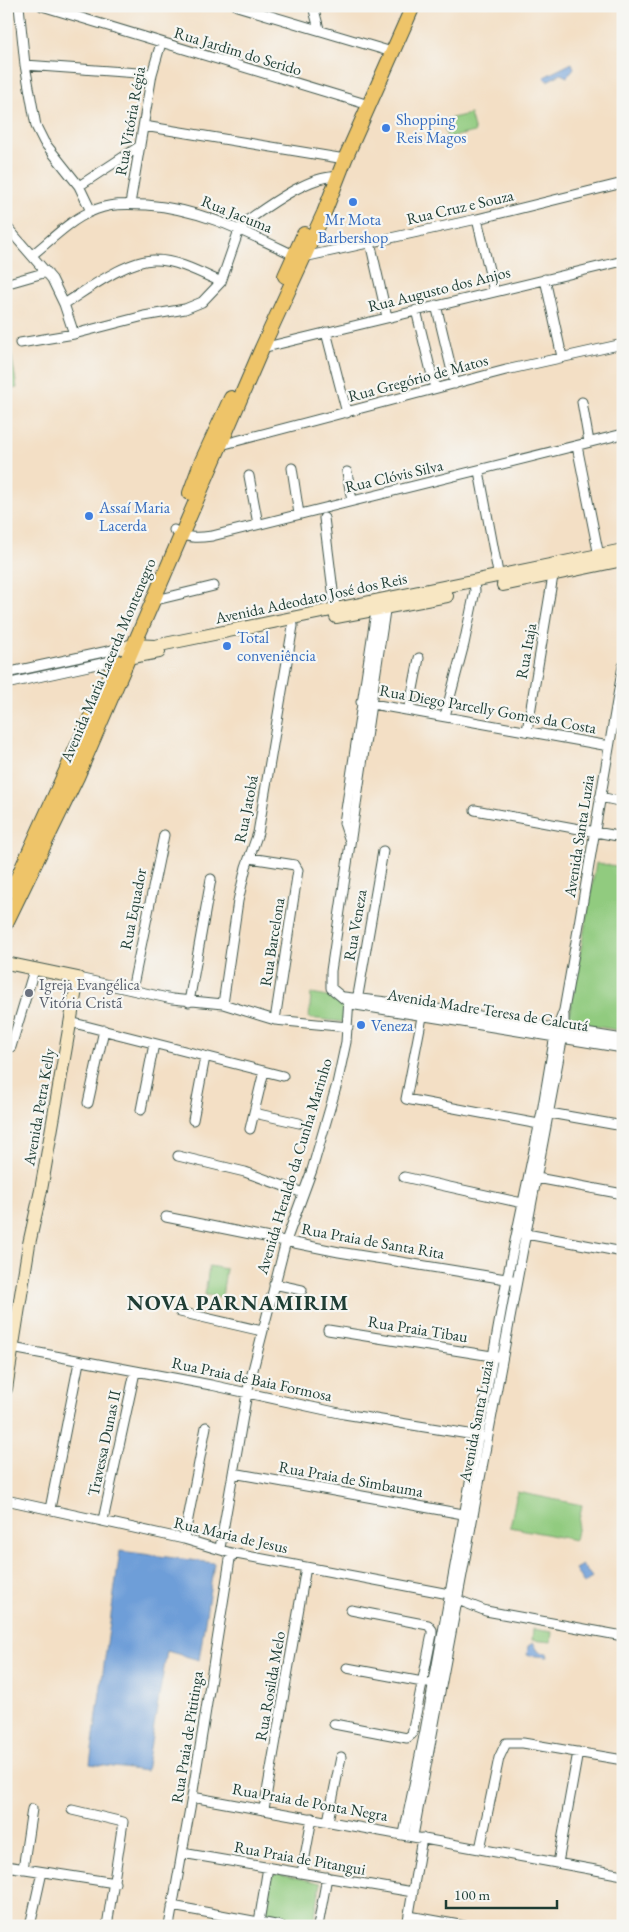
<svg xmlns="http://www.w3.org/2000/svg" width="629" height="1932" viewBox="0 0 629 1932" font-family="'EB Garamond',serif">
<rect width="100%" height="100%" fill="#f6f6f2"/>
<filter id="ink" filterUnits="userSpaceOnUse"><feTurbulence type="fractalNoise" baseFrequency=".02" numOctaves="2"/><feDisplacementMap in="SourceGraphic" scale="10" xChannelSelector="R" yChannelSelector="G"/><feConvolveMatrix kernelMatrix="1 2 1 2 8 2 1 2 1" color-interpolation-filters="sRGB"/></filter>
<filter id="wash" filterUnits="userSpaceOnUse"><feTurbulence type="fractalNoise" baseFrequency=".0096" numOctaves="4" result="noise"/><feDisplacementMap in="SourceGraphic" scale="20" xChannelSelector="R" yChannelSelector="G"/><feGaussianBlur stdDeviation="1.12" result="paint"/><feColorMatrix in="noise" values="0 0 0 0 0 0 0 0 0 0 0 0 0 0 0 0 0 1.4 0 .05"/><feComposite in="paint" operator="in"/></filter>
<g filter="url(#wash)">
<rect width="100%" height="100%" fill="#f3dfc5"/>
<!-- green -->
<path fill="#91cb7f" stroke="#58845a" d="M470 114 475 132 447 138 443 120Z
M6 323 17 388 6 390Z
M596 863 623 867V1031L568 1022Z
M311 994 346 1000 343 1022 309 1018Z
M209 1266 226 1269 222 1297 205 1295Z
M517 1492 582 1505 575 1540 510 1527Z
M533 1629 552 1632 551 1642 532 1640Z
M276 1873 321 1883 313 1925 265 1916 271 1876Z"/>
<!-- water -->
<path fill="#6e9ed8" stroke="#466e86" d="M572 63 574 68 567 77 561 74 547 81 544 77Z
M120 1551 214 1563 199 1660 167 1651 146 1771 90 1764Z
M582 1565 592 1577 584 1584 575 1569Z
M533 1643 539 1652 547 1653 548 1657 527 1655 528 1646Z"/>
</g>
<g filter="url(#ink)">
<g fill="none" stroke-linecap="round" stroke-linejoin="round">
<!-- street casing -->
<g stroke="#3f554a" stroke-width="11">
<path id="street" d="M19 6 25 65 36 126 44 142 79 186 91 211
M42 6 369 105
M237 6 392 52
M313 6 319 29
M25 65 152 74
M144 126 345 159
M79 186 140 146
M130 204 152 74 161 43
M477 219 494 291
M6 226 52 279 64 304 74 334
M370 242 387 317
M32 255C50 241 69 221 90 212 109 203 127 204 147 205 201 209 245 232 294 255
M304 257 477 219 623 183
M545 279 562 357
M12 282 47 272
M64 304C87 290 128 259 155 260 177 260 201 273 221 282
M436 305 455 384
M416 310 435 388
M326 332 347 413
M20 343 74 334 144 316 185 309 202 302 221 282 239 230 248 220C268 206 313 173 338 177
M262 348 623 261
M582 402 589 442
M221 445 506 370 623 344
M577 446 600 561
M292 468 299 514
M479 471 499 578
M347 472 352 501
M249 476 258 524
M324 518 336 615
M174 530C186 539 198 538 212 536L623 434
M152 601 214 586
M386 604 331 971V988L349 1003 356 1005 623 1048
M6 673 122 648
M6 684 116 660
M361 702 609 746
M409 710 419 658
M445 716 464 644 475 591 474 583
M527 731 553 576
M600 797 623 802
M475 810 623 837
M350 841 344 823 377 605
M250 858 295 865 298 870 275 1020
M78 978 172 999 223 1004 275 1020 348 1027
M132 990 164 835
M344 997 412 1005 623 1039
M357 1001 383 851
M189 1002 211 879
M223 1004 238 901 246 867 258 833 293 626 292 618
M423 1012 406 1099 544 1125
M70 1022 283 1076
M11 1047 34 970
M88 1103 104 1030
M141 1110 154 1044
M544 1112 623 1126
M254 1113 299 1123
M193 1120 205 1057
M250 1129 264 1071
M178 1156 245 1172 303 1193
M404 1177 527 1204
M537 1178 623 1194
M166 1217 339 1252 512 1280
M521 1233 623 1252
M274 1284 302 1290
M180 1312 262 1331
M328 1330 498 1357
M12 1348 211 1385 344 1414 481 1436
M233 1473 463 1514
M6 1500 184 1539 231 1553 449 1594
M50 1509 79 1362
M103 1520 135 1372
M184 1539 206 1427
M220 1548 247 1393 286 1241 312 1170 337 1084 346 1042 349 999
M458 1600 486 1611 623 1636
M347 1668 428 1683
M334 1724 407 1738 412 1734 432 1634V1630L428 1625 351 1610
M192 1797 623 1875
M264 1809 306 1567
M72 1810 123 1822 107 1926
M328 1821 341 1757
M404 1834 425 1731 507 1279 542 1112 555 1035 564 1010 573 959 623 666
M413 1836 564 1030V1015
M480 1849 499 1758 506 1743H523L623 1760
M182 1853 413 1892
M558 1863 578 1752
M6 1866 115 1883
M23 1869 32 1809
M302 1873 312 1818
M172 1906 281 1926
M409 1916 465 1926
M259 1922 268 1867
M30 1926 42 1872
M169 1926 192 1797 231 1553
M318 1926 327 1877
M407 1926 422 1838"/>
</g>
<!-- secondary casing -->
<g stroke="#3f554a" stroke-width="14">
<path id="secondary" d="M503 585 623 560
M336 617 447 596
M122 648 133 645 155 646C311 614 467 583 623 550
M127 658 159 652
M6 963 78 978 41 1190 29 1244 6 1389"/>
</g>
<!-- primary casing -->
<g stroke="#3f554a" stroke-width="16">
<path id="primary" d="M285 276 304 234
M190 493 201 463 231 398
M12 890 116 661
M6 923 77 777 262 348 324 213 345 159 413 6"/>
</g>
<!-- street -->
<use href="#street" stroke="#fff" stroke-width="9"/>
<!-- secondary -->
<use href="#secondary" stroke="#f8e7c3" stroke-width="12"/>
<!-- primary -->
<use href="#primary" stroke="#eec469" stroke-width="14"/>
</g>
</g>
<!-- markers -->
<g fill="#3f7fe0" stroke="#f6f6f2" stroke-width="2">
<circle cx="386" cy="128" r="5"/>
<circle cx="353" cy="202" r="5"/>
<circle cx="89" cy="516" r="5"/>
<circle cx="227" cy="646" r="5"/>
<circle cx="361" cy="1025" r="5"/>
</g>
<circle fill="#6b7280" stroke="#f6f6f2" stroke-width="2" cx="29" cy="993" r="5"/>
<g text-anchor="middle" dominant-baseline="central" stroke-width="4.5" stroke-linejoin="round" paint-order="stroke">
<!-- street labels -->
<g font-size="16" fill="#1f3d34" stroke="#f6f6f2">
<text transform="translate(238 51) rotate(17)">Rua Jardim do Serido</text>
<text transform="translate(130 121) rotate(-80)">Rua Vitória Régia</text>
<text transform="translate(460 207) rotate(-13)">Rua Cruz e Souza</text>
<text transform="translate(237 214) rotate(22)">Rua Jacuma</text>
<text transform="translate(439 289) rotate(-14)">Rua Augusto dos Anjos</text>
<text transform="translate(418 378) rotate(-15)">Rua Gregório de Matos</text>
<text transform="translate(394 476) rotate(-13)">Rua Clóvis Silva</text>
<text transform="translate(311 598) rotate(-12)">Avenida Adeodato José dos Reis</text>
<text transform="translate(526 651) rotate(-80)">Rua Itaja</text>
<text transform="translate(108 660) rotate(-67)">Avenida Maria Lacerda Montenegro</text>
<text transform="translate(488 709) rotate(10)">Rua Diego Parcelly Gomes da Costa</text>
<text transform="translate(246 809) rotate(-79)">Rua Jatobá</text>
<text transform="translate(579 836) rotate(-81)">Avenida Santa Luzia</text>
<text transform="translate(133 909) rotate(-79)">Rua Equador</text>
<text transform="translate(355 925) rotate(-80)">Rua Veneza</text>
<text transform="translate(272 942) rotate(-81)">Rua Barcelona</text>
<text transform="translate(488 1010) rotate(9)">Avenida Madre Teresa de Calcutá</text>
<text transform="translate(39 1107) rotate(-80)">Avenida Petra Kelly</text>
<text transform="translate(294 1166) rotate(-73)">Avenida Heraldo da Cunha Marinho</text>
<text transform="translate(373 1241) rotate(10)">Rua Praia de Santa Rita</text>
<text transform="translate(418 1329) rotate(9)">Rua Praia Tibau</text>
<text transform="translate(252 1379) rotate(12)">Rua Praia de Baia Formosa</text>
<text transform="translate(476 1421) rotate(-79)">Avenida Santa Luzia</text>
<text transform="translate(104 1443) rotate(-78)">Travessa Dunas II</text>
<text transform="translate(351 1479) rotate(10)">Rua Praia de Simbauma</text>
<text transform="translate(231 1535) rotate(13)">Rua Maria de Jesus</text>
<text transform="translate(270 1686) rotate(-80)">Rua Rosilda Melo</text>
<text transform="translate(187 1737) rotate(-81)">Rua Praia de Pititinga</text>
<text transform="translate(310 1802) rotate(10)">Rua Praia de Ponta Negra</text>
<text transform="translate(300 1858) rotate(10)">Rua Praia de Pitangui</text>
</g>
<!-- shop labels -->
<g font-size="16" fill="#366cbe" stroke="#f6f6f2" text-anchor="start">
<text x="396" y="119">Shopping<tspan x="396" dy="18">Reis Magos</tspan></text>
<text x="353" y="219" text-anchor="middle">Mr Mota<tspan x="353" dy="18">Barbershop</tspan></text>
<text x="99" y="507">Assaí Maria<tspan x="99" dy="18">Lacerda</tspan></text>
<text x="237" y="637">Total<tspan x="237" dy="18">conveniência</tspan></text>
<text x="371" y="1025">Veneza</text>
</g>
<!-- worship labels -->
<g font-size="16" fill="#5b616d" stroke="#f6f6f2" text-anchor="start">
<text x="39" y="984">Igreja Evangélica<tspan x="39" dy="18">Vitória Cristã</tspan></text>
</g>
<!-- district labels -->
<g font-size="21" font-weight="bold" letter-spacing="1" fill="#1f3d34" stroke="#f6f6f2">
<text x="238" y="1302">NOVA PARNAMIRIM</text>
</g>
</g>
<!-- margin -->
<rect width="629" height="1932" fill="none" stroke="#f6f6f2" stroke-width="25"/>
<!-- scale -->
<path d="M446 1900v8h111v-8" fill="none" stroke="#1f3d34" stroke-width="2.5"/>
<text x="454" y="1900" font-size="15" fill="#1f3d34" stroke="#f6f6f2" stroke-width="4" paint-order="stroke">100 m</text>
</svg>
